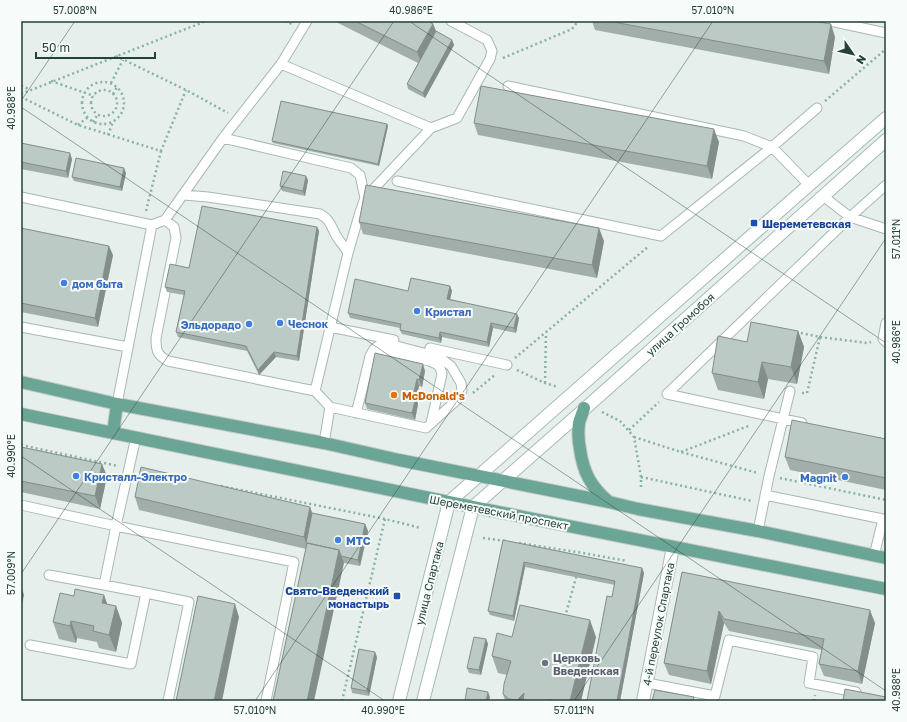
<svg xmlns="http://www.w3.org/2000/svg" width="907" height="722" viewBox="0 0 907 722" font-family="'Golos Text',sans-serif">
<rect width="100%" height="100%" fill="#e6efeb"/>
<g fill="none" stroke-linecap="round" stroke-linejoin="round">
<!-- lane casing -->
<g stroke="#a8b8b2" stroke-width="11">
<path id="lane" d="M307 21 281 64 431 128
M830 21 886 33
M508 86 744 136 772 147 809 185
M223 138 351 168 360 175 365 198
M397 181 661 236 772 147 817 108
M184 195 208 197 320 214C331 220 331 227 337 237 340 242 345 247 348 253
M823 196 850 217 886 229
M21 197 152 225
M165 220 223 138 281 64
M886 323 883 339 886 342
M21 327 128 347
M330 327 394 340
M430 348 507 365
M375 365C376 358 380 354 386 351L429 361C437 364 440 365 442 374L431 423
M315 391 348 253 360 212 365 198 431 128 457 118 490 59 492 51 487 40 451 21
M667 394 850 217 886 185
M667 394 802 423
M117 404 152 225 165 220 174 227 176 238 156 338C156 351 157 355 168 361L315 391 330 407 324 443
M330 407 426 428 459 398 462 390 461 383 451 366 439 357 389 344H381L374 349 370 356 360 398 356 413
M136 437 116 526 294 562 266 701
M765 495 883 519
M21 505 116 526 104 585
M758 531 769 476 790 391
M874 556 883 519 886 520
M146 593 189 602 168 701
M30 645 131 664 146 593 104 585 49 575
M647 683 715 696 729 640 813 657 809 683 856 692"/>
</g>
<!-- street casing -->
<g stroke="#a8b8b2" stroke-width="14">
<path id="street" d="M643 701 673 547"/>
</g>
<!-- secondary casing -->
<g stroke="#a4bbb3" stroke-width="14">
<path id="secondary" d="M399 701 449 502 809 185 886 118
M423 701 473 507 589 405 886 140"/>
</g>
<!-- primary casing -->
<g stroke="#c2cac8" stroke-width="14">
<path id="primary" d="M21 382 117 404 324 443 399 460 609 502 638 509 758 531 886 558
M584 408C583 413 580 418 579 423 578 432 578 440 580 449 583 472 591 487 609 502
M21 414 473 507 886 589
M113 433 117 404"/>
</g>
<!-- path -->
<path stroke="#86b3a5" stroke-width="2.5" stroke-dasharray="2 3" stroke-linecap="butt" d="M285 21 292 24
M116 56 186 90 228 113
M503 58 572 29 578 21
M51 81 94 96
M82 103a21 21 0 1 1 42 0a21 21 0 1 1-42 0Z
M111 83 123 60
M21 86 29 89
M91 103a13 13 0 1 1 26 0a13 13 0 1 1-26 0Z
M21 94 206 21
M113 94 117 87
M21 97 78 125 161 151 186 90
M825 101 886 49
M93 122 98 114
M78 125 88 117
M108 135 113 122
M146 211 161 151
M796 332 820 337 807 393H801
M820 337 867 343 871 342
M515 358 649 246
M517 370 545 383 558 387
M545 383 546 333
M473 393 496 374
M602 412 620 421 634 437 641 477V487
M629 430 659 402
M634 437 681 452 758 473
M21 445 118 466
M681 452 751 425
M641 477 752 501
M780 478 886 500
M221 486 385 519 421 528
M483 538 506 541
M519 543 583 553 627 561
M565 617 577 574
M342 701 385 519
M814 701 815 695"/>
<!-- lane -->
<use href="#lane" stroke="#fff" stroke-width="9"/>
<!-- street -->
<use href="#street" stroke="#fff" stroke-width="12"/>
<!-- secondary -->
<use href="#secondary" stroke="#fff" stroke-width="12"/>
<!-- primary -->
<use href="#primary" stroke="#6aa596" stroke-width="12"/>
</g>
<!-- wall -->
<path fill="#a1aea9" d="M334 21H428L433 24 436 31 452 40 454 45 425 98 408 89 407 84 418 63Z
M592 21H813L835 37 829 74 595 30Z
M474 123 719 142 712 179 478 135Z
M387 124 388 126 379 166 273 143 272 141Z
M21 143 72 159 68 178 21 169Z
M126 173 122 191 74 181 72 177Z
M308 180 305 196 282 191 280 186Z
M359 222 604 241 597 278 363 234Z
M317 227 319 231 299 361 276 357 259 375 247 351 178 337 176 332 184 295 167 292 165 287 189 268Z
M21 228 113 255 98 327 21 312Z
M450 286 452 291 450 299 519 318 516 333 493 328 489 347 442 337 441 343 402 334 400 330V328L350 318 348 313 408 291Z
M798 331 804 347 797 384 768 379 764 399 718 390 712 373 747 342Z
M425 371 422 387 419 386 416 399 418 404 415 420 367 409 365 403Z
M886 439V490L790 470 785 457Z
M21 447 107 476 100 509 21 492Z
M135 497 310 507 312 513 365 524 368 531 360 566 344 563 306 549 139 510Z
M503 540 642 568 644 573 620 701H587L615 585 525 567 514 621 490 615 488 611Z
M682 572 875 623 862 684 824 676 819 664 822 650 729 631 724 623 711 684 669 675 664 663Z
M104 595 107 604 116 606 122 623 116 652 99 648 97 642 77 638 76 643 59 639 53 622 74 596Z
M512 637H596L581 701H505L503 694 507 675 498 673 492 656Z
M486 639 488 644 481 675 469 673 467 668Z
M377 657 369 696 352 693 351 688Z"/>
<!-- shaded-wall -->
<path fill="#838d89" d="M433 24 438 36 422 65 417 52Z
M831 24 835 37 829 74 824 61Z
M452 40 454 45 425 98 423 93Z
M387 124 388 126 379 166 378 164Z
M714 129 719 142 712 179 707 166Z
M70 153 72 159 68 178 66 171Z
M124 168 126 173 122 191 120 187Z
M306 176 308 180 305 196 303 191Z
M317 227 319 231 299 361 297 356Z
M599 228 604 241 597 278 592 265Z
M109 246 113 255 98 327 95 318Z
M450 286 452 291 449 304 447 299Z
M517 314 519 318 516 333 514 328Z
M491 323 493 328 489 347 487 342Z
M798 331 804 347 797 384 791 367Z
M440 332 442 337 441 343 439 338Z
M274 352 276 357 259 375 258 370Z
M762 362 768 379 764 399 758 382Z
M423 364 425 371 422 387 419 380Z
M417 379 419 386 416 399 418 404 415 420 412 413 413 396Z
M102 464 107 476 100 509 95 496Z
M310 507 315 520 306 543 304 537Z
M365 524 368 531 360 566 358 560Z
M339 550 344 563 314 701H307Z
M524 562 525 567 514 621 513 616Z
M642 568 644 573 620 701H617Z
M21 586 24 595 21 609Z
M104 595 110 612 102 603Z
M235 604 239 617 222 701H214Z
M116 606 122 623 116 652 109 635Z
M870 610 875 623 862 684 858 671Z
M719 611 724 623 711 684 707 671Z
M590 620 596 637 581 701H570Z
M71 621 77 638 76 643 70 626Z
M486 639 488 644 481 675 479 670Z
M375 652 377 657 369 696 367 691Z
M488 692 490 697 489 701H486Z
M524 693 526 701H517V700Z"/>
<!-- building -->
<path fill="#bbcac4" stroke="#838d89" d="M355 21H428L433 24 417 52Z
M608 21H813L831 24 824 61Z
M436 31 452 40 423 93 407 84Z
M481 86 714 129 707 166 474 123Z
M281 101 387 124 378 164 272 141Z
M21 143 70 153 66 171 21 162Z
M76 158 124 168 120 187 72 177Z
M283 171 306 176 303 191 280 186Z
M366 185 599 228 592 265 359 222Z
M202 206 317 227 297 356 274 352 258 370 246 346 176 332 185 291 165 287 170 264 189 268Z
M21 228 109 246 95 318 21 303Z
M411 278 450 286 447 299 517 314 514 328 491 323 487 342 440 332 439 338 400 330 401 324 348 313 355 279 408 291Z
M751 322 798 331 791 367 762 362 758 382 712 373 718 336 747 342Z
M375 353 423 364 419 380 417 379 413 396 416 397 412 413 365 403Z
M792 420 886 439V478L785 457Z
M21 447 102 464 95 496 21 481Z
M141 467 310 507 304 537 135 497Z
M312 513 365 524 358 560 341 556 339 550 307 543V544L306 543Z
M503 540 642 568 617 701H587L607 596 612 597 615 581 524 562 513 616 488 611Z
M307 543 339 550 307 701H273Z
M682 572 870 610 858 671 819 664 824 639 724 619 719 611 707 671 664 663Z
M75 589 104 595 102 603 116 606 109 635 93 631 94 626 71 621 70 626 53 622 60 593 74 596Z
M198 596 235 604 214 701H176Z
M520 605 590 620 570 701H551L550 699V701H523L524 693 517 700 509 699 503 694 504 684 511 661 492 656 497 633 512 637Z
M474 637 486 639 479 670 467 668Z
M359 649 375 652 367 691 351 688Z
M467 688 488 692 486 701H465Z
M845 689 886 697V701H843Z
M655 690 694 697 693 701H652Z"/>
<!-- ticks -->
<path fill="none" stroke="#24423a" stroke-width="1" stroke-opacity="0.45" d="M409 21 886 343M21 101 75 21M21 107 886 691M21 456 385 701M21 574 394 21M255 701 713 21M574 701 886 238"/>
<!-- markers -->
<g fill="#1a4fb4" stroke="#f7fbf9" stroke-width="1.5">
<rect x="750" y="219" width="8" height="8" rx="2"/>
<rect x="393" y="592" width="8" height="8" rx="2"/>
</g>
<g fill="#3f7fe0" stroke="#f7fbf9" stroke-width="1.5">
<circle cx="64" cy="283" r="4"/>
<circle cx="417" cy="311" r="4"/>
<circle cx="280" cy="323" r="4"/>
<circle cx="249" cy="324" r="4"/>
<circle cx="76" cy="476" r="4"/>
<circle cx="845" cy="477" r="4"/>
<circle cx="338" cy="540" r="4"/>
</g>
<circle fill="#e8710a" stroke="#f7fbf9" stroke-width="1.5" cx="394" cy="395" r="4"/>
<circle fill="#6b7280" stroke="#f7fbf9" stroke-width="1.5" cx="545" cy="663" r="4"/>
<g text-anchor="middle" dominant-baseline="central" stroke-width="4" stroke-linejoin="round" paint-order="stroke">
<!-- transit labels -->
<g font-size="11" font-weight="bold" fill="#164399" stroke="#f7fbf9" text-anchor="start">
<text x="762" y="223">Шереметевская</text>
<text x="389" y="590" text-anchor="end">Свято-Введенский<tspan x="389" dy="13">монастырь</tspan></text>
</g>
<!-- shop labels -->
<g font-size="11" font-weight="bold" fill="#366cbe" stroke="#f7fbf9" text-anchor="start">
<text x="72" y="283">дом быта</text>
<text x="425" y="311">Кристал</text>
<text x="288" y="323">Чеснок</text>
<text x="241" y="324" text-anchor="end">Эльдорадо</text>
<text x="84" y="476">Кристалл-Электро</text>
<text x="837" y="477" text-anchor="end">Magnit</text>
<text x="346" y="540">МТС</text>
</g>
<!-- street labels -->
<g font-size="11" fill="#24423a" stroke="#f7fbf9">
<text transform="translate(680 324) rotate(-42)">улица Громобоя</text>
<text transform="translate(499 512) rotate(11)">Шереметевский проспект</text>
<text transform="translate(429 583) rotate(-76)">улица Спартака</text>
<text transform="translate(658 624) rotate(-79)">4-й переулок Спартака</text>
</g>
<!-- food labels -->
<g font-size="11" font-weight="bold" fill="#c56008" stroke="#f7fbf9" text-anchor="start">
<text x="402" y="395">McDonald's</text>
</g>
<!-- worship labels -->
<g font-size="11" font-weight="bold" fill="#5b616d" stroke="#f7fbf9" text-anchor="start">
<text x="553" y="657">Церковь<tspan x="553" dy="13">Введенская</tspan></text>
</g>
</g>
<!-- border -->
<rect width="907" height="722" fill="none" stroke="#f7fbf9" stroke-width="44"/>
<!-- north arrow -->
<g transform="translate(853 54) rotate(124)" stroke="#f7fbf9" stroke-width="3" paint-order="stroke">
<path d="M0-3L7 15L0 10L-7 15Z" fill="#24423a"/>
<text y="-6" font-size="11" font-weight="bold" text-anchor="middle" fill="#24423a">N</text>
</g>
<!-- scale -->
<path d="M36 52v6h119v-6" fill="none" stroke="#24423a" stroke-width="2"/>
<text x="42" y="52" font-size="12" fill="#24423a" stroke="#f7fbf9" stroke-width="3" paint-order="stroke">50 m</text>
<rect x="22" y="22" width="863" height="678" fill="none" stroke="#24423a" stroke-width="1.5"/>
<g font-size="10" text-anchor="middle" fill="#24423a">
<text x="75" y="14">57.008°N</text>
<text x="411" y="14">40.986°E</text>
<text x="713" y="14">57.010°N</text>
<text transform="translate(11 108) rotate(-90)" y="4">40.988°E</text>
<text transform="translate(896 239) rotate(-90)" y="4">57.011°N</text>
<text transform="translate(896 342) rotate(-90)" y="4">40.986°E</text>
<text transform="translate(11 456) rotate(-90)" y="4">40.990°E</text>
<text transform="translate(11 573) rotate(-90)" y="4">57.009°N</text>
<text transform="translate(896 690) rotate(-90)" y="4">40.988°E</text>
<text x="255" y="714">57.010°N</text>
<text x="383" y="714">40.990°E</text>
<text x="574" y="714">57.011°N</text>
</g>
</svg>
